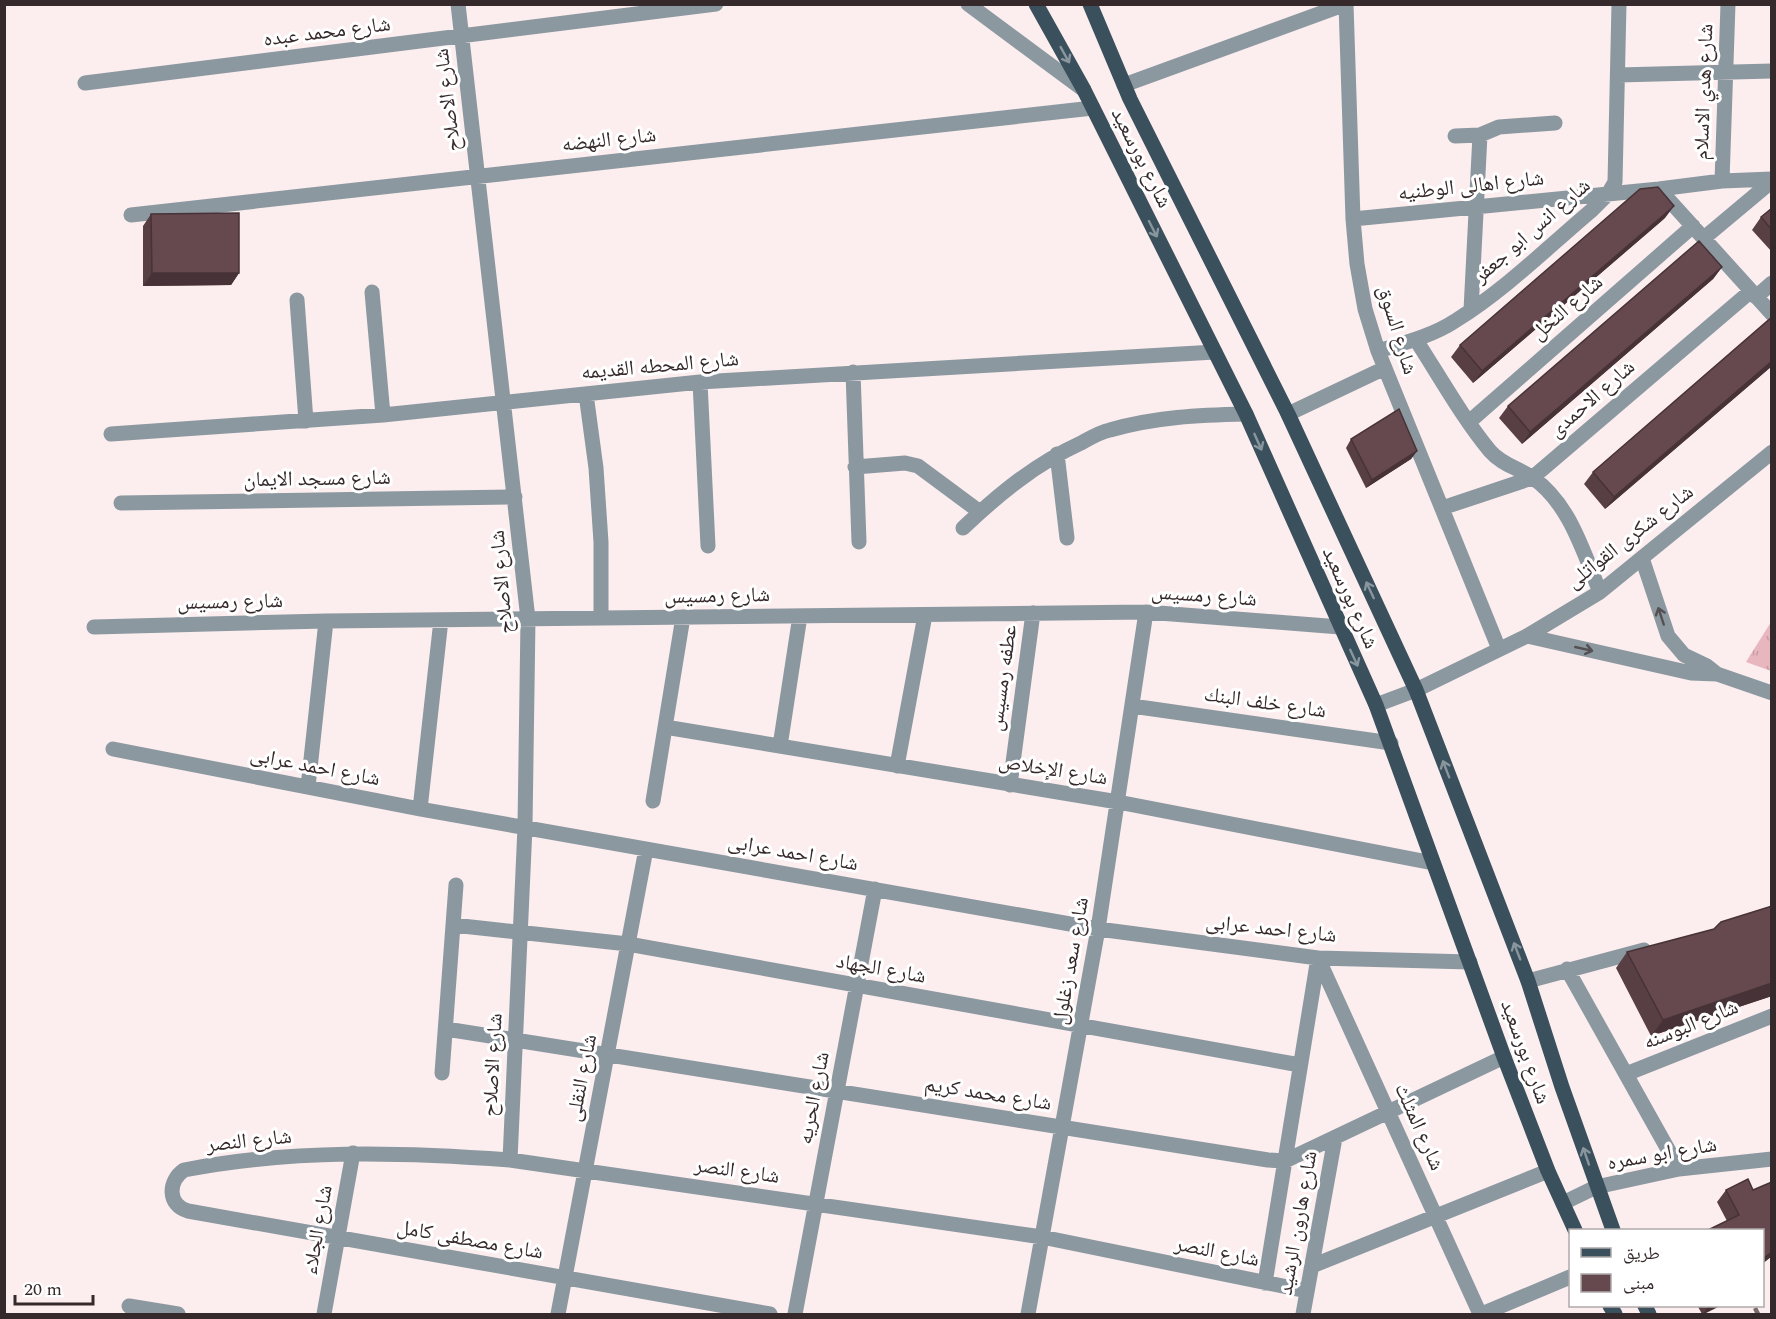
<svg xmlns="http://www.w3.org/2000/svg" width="1776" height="1319" viewBox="0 0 1776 1319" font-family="Spectral,'Noto Naskh Arabic',serif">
<defs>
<pattern id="grass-tufts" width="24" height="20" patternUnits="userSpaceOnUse" patternTransform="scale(1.5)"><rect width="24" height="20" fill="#e8b6be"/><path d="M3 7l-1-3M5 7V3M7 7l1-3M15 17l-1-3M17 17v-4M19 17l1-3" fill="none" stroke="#c89ca3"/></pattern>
</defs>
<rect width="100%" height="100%" fill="#fcedef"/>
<!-- grass -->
<path fill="url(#grass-tufts)" d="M1771 622V671L1746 662Z"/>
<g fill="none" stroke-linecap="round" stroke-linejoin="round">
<!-- service -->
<path stroke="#8b989f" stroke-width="15" d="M1642 558 1668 636 1684 655 1707 666 1717 674 1772 693
M1527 636 1691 673 1717 674"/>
<!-- minor -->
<path stroke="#8b989f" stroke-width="15" d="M458 4 528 619 525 827 510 1160
M968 4 1084 90
M1618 75 1772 71
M85 83 716 4
M1124 85 1346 4 1353 219 1357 264 1365 309 1378 351 1499 649
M1455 136 1480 135 1499 127 1555 123
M1722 181 1728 4
M1659 189 1772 314
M131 215 1093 108
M1353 219 1659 189 1722 181 1772 179
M1704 238 1772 181
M372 292 383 415
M1756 297 1772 283
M297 300 306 421
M1471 310 1480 135
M1416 340C1440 377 1462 417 1490 451 1502 465 1519 468 1533 478 1570 504 1583 552 1600 592
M1378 351C1404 343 1432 336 1455 321 1505 290 1548 247 1592 210L1608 194 1615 182 1619 4
M853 372 859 542
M700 382 708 546
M586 394 596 468 601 542V618
M1288 414 1385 368
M1469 422 1693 226
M111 434 383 415 700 382 1215 352
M1057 454 1067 538
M855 467 905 463 918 466 980 512
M121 503 515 497
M1442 508 1532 478 1751 291
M963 528C999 494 1035 464 1081 443 1090 438 1100 432 1110 430 1155 417 1199 415 1246 414
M94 627 326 621 1146 612 1340 627
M1376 705 1416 690 1527 636 1600 592 1772 452
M1132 706 1391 743
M665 727 1118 802 1433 863
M780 746 800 616
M113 749 420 809 1098 929 1318 958 1470 962
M897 766 925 615
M1010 785 1033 613
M308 787 326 621
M653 801 683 617
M420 809 441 620
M453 925 628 944 1300 1065
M1318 958 1480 1314
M1567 969 1679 1169
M1528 981 1644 950
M446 1029 1268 1160 1285 1161 1504 1057
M442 1073 456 885
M1626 1074 1772 1016
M1563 1203 1596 1187 1679 1169 1772 1159
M1312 1266 1548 1171
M1265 1283 1318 958
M129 1306 178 1314
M324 1314 353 1153
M558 1314 646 849
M770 1314 188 1211C167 1205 168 1181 184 1170 292 1149 401 1152 510 1160L1042 1237 1307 1291
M795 1314 875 889
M1028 1314 1098 929 1146 612
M1303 1314 1335 1138
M1482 1314 1570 1277"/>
<!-- primary -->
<path stroke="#3a505c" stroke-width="15" d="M1036 4 1084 90 1246 414 1376 705 1504 1057 1548 1171 1575 1230
M1090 4 1130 99 1288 414 1416 690 1528 981 1562 1087 1613 1230
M1610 1306 1615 1314
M1645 1306 1649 1314"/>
<!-- rail -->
<path stroke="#7a6c6e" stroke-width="4.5" stroke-dasharray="12 6" stroke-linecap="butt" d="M1755 1308 1758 1314"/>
</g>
<!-- wall -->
<path fill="#583f43" d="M1772 208V252L1752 230 1761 217Z
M151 214 239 273 231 285 143 286V226Z
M1665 218 1473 383 1451 357 1460 345Z
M1722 267 1713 279 1522 444 1499 418 1508 406Z
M1772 317V366L1605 509 1584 484 1593 472Z
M1351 439 1417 451 1411 459 1366 488 1346 448Z
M1772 906V996L1651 1036 1616 968 1627 952 1714 929Z
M1772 1182V1256L1762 1264V1230L1727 1221 1717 1202 1726 1190H1753Z
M1697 1305H1722L1704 1314H1702Z"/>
<!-- shaded-wall -->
<path fill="#473337" d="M1674 206 1665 218 1473 383 1482 371Z
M1722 267 1713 279 1522 444 1530 432Z
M152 273H239L231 285 143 286Z
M1772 361V366L1605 509 1614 497Z
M1417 451 1411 459 1366 488 1372 480Z
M1772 983V996L1651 1036 1663 1020Z
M1772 1252V1256L1762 1264V1259Z
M1709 1305H1722L1703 1314Z"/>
<!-- building -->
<path fill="#66494e" stroke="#473337" stroke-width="1.5" d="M1658 187 1674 206 1482 371 1460 345 1640 189Z
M1772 208V230L1761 217Z
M239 213V273H152L151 214Z
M1699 241 1722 267 1530 432 1508 406Z
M1772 317V361L1614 497 1593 472Z
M1399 409 1417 451 1372 480 1351 439Z
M1772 906V983L1663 1020 1627 952 1714 929 1721 922Z
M1748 1179 1753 1190 1772 1182V1252L1762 1259V1230H1708L1739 1215 1726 1190Z"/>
<!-- one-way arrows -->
<defs><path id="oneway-shaft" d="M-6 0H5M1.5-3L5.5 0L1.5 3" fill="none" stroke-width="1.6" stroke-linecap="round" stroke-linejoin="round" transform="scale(1.5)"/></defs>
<g stroke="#89969d">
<use href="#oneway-shaft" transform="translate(1065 55) rotate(61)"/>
<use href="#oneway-shaft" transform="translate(1153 229) rotate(63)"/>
<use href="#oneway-shaft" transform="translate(1258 442) rotate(66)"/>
<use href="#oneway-shaft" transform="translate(1370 590) rotate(-115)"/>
<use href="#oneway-shaft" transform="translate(1354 658) rotate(65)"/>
<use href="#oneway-shaft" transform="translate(1446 769) rotate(-111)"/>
<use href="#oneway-shaft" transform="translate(1517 951) rotate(-111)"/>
<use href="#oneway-shaft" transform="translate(1586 1156) rotate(-109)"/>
</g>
<g stroke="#545054">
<use href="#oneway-shaft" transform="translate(1661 616) rotate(-108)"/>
<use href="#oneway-shaft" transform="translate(1584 649) rotate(13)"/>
</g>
<g text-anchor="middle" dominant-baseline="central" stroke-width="6" stroke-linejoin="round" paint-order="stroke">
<!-- street labels -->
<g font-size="21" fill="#36292b" stroke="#fff">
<text transform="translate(327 32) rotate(-7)">شارع محمد عبده</text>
<text transform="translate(1704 92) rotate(-88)">شارع هدي الاسلام</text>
<text transform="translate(448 100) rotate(-97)">شارع الاصلاح</text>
<text transform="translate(609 140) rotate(-6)">شارع النهضه</text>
<text transform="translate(1141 158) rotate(63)">شارع بورسعيد</text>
<text transform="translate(1471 186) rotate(-6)">شارع اهالى الوطنيه</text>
<text transform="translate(1532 231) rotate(-41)">شارع انس ابو جعفر</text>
<text transform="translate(1567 308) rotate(-41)">شارع النخل</text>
<text transform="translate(1397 330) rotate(73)">شارع السوق</text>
<text transform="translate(660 366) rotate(-5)">شارع المحطه القديمه</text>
<text transform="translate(1592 399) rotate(-41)">شارع الاحمدى</text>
<text transform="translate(317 479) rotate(-1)">شارع مسجد الايمان</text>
<text transform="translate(1630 537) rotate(-38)">شارع شكرى القواتلى</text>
<text transform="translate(502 582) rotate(-95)">شارع الاصلاح</text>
<text transform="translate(717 596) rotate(-1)">شارع رمسيس</text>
<text transform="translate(1204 596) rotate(4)">شارع رمسيس</text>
<text transform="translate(1350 598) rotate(66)">شارع بورسعيد</text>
<text transform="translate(230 602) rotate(-1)">شارع رمسيس</text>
<text transform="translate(1003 678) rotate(-82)">عطفه رمسيس</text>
<text transform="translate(1265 703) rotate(8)">شارع خلف البنك</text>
<text transform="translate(315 767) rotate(11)">شارع احمد عرابى</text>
<text transform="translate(1053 770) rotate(9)">شارع الإخلاص</text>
<text transform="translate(793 853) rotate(10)">شارع احمد عرابى</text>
<text transform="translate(1271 929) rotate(6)">شارع احمد عرابى</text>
<text transform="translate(1071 961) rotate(-80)">شارع سعد زغلول</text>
<text transform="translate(881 969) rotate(10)">شارع الجهاد</text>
<text transform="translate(1691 1025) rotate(-22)">شارع البوسنه</text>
<text transform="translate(1525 1052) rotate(70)">شارع بورسعيد</text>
<text transform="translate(493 1065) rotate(-87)">شارع الاصلاح</text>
<text transform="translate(582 1078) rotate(-79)">شارع النقلى</text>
<text transform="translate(988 1094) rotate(9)">شارع محمد كريم</text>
<text transform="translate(814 1098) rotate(-79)">شارع الحريه</text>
<text transform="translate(1419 1127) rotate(66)">شارع المثلث</text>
<text transform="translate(249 1141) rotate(-6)">شارع النصر</text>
<text transform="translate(1662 1154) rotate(-10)">شارع ابو سمره</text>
<text transform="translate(737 1171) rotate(8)">شارع النصر</text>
<text transform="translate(1298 1223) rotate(-80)">شارع هارون الرشيد</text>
<text transform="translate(318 1230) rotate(-80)">شارع الجلاء</text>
<text transform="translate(470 1240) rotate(10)">شارع مصطفى كامل</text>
<text transform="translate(1217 1252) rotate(11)">شارع النصر</text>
</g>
</g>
<!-- border -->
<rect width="1776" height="1319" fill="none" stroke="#36292b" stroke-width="12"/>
<!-- legend -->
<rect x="1569" y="1229" width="195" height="78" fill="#ffffff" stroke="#afa9aa" stroke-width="1.5"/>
<rect x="1581" y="1248" width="30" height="9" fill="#3a505c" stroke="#afa9aa" stroke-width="1.5"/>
<text x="1623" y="1259" font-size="18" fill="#36292b">طريق</text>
<rect x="1581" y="1274" width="30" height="18" fill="#66494e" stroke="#afa9aa" stroke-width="1.5"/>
<text x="1623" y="1289" font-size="18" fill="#36292b">مبنى</text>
<!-- scale -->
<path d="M15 1295v9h78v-9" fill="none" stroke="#36292b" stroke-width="3"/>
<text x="24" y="1295" font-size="18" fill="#36292b" stroke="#ffffff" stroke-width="4.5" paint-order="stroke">20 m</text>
</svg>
